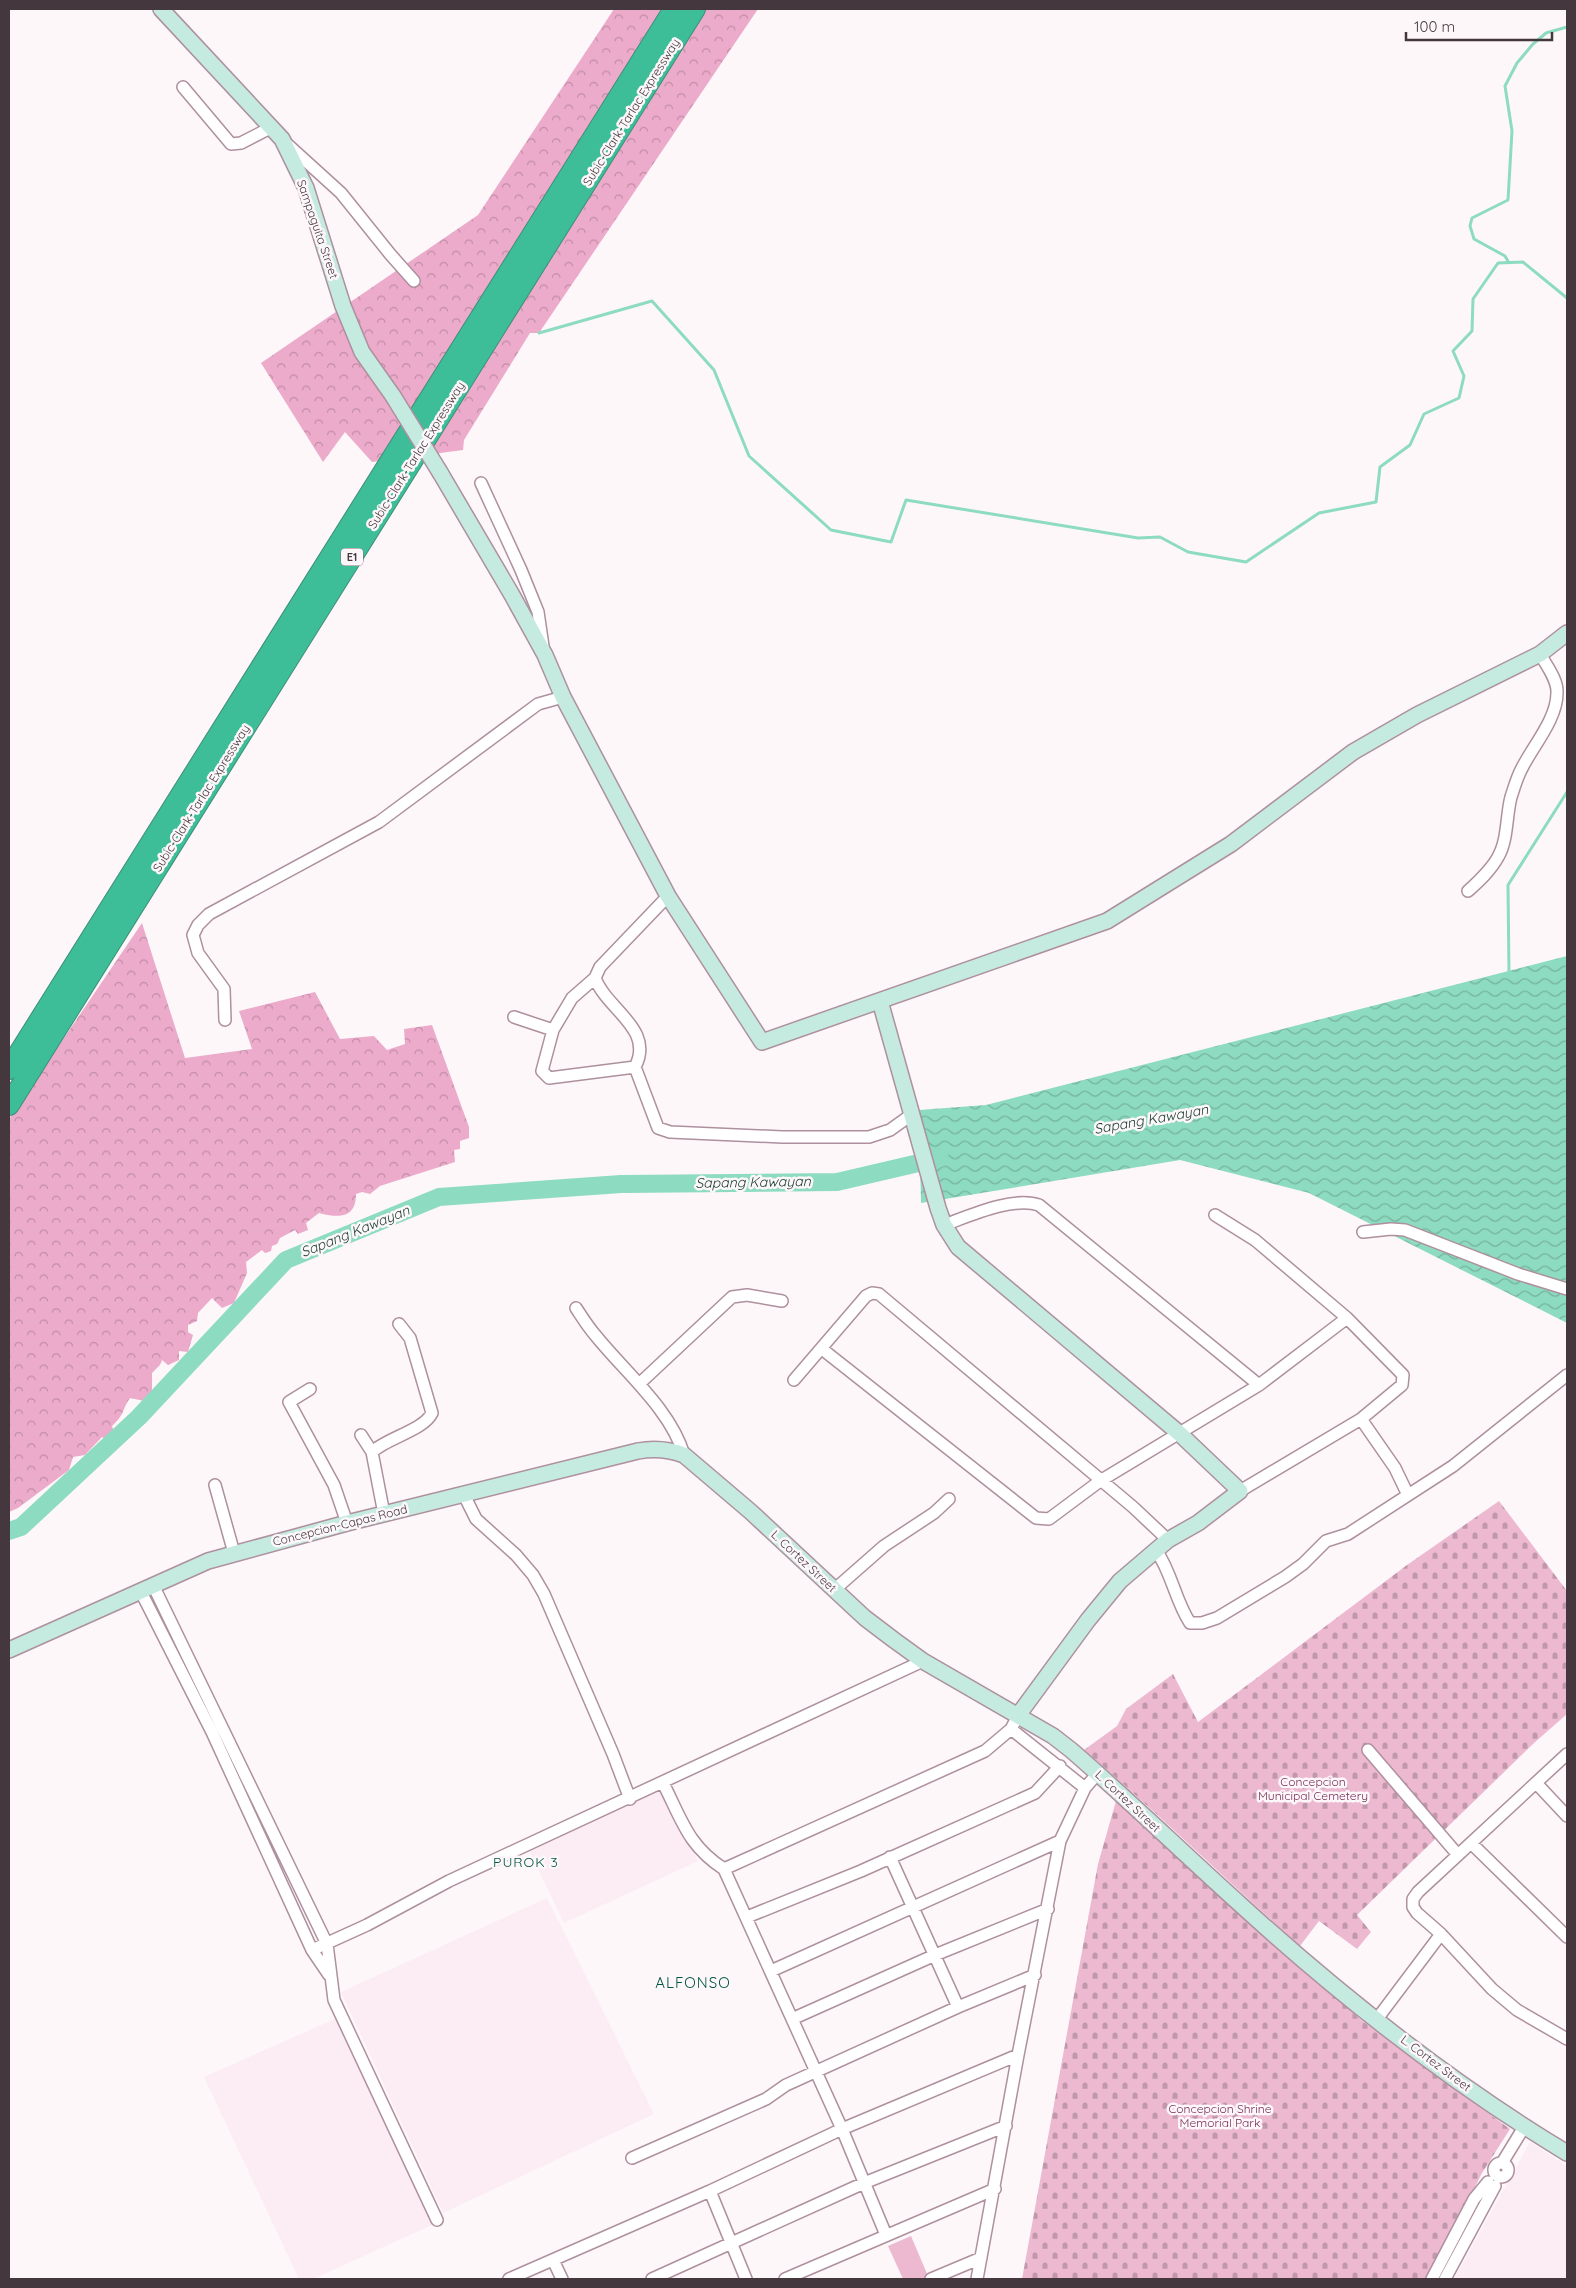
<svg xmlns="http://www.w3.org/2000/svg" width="1576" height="2288" viewBox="0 0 1576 2288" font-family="Quicksand,sans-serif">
<defs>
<pattern id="forest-crowns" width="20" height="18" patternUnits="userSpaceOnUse" patternTransform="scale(1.25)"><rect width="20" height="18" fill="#ecabcb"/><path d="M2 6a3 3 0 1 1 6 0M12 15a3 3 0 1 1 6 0" fill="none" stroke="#c18ca6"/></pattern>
<pattern id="cemetery-stones" width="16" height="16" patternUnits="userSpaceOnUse" patternTransform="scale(1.25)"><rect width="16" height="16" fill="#ecb9d1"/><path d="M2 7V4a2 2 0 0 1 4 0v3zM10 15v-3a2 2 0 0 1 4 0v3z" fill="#c197ab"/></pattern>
<pattern id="water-waves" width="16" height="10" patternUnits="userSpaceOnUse" patternTransform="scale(1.25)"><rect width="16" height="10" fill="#8ddbc0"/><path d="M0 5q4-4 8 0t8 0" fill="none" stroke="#75b39d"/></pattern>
</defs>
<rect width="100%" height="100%" fill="#fdf7fa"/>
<!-- built -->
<path fill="#fcecf3" d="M663 1787 698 1861 564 1923 529 1850Z
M547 1898 654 2114 443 2213 341 1992Z
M337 2018 434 2224 313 2279H299L204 2077Z
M1530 2142 1567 2166V2279H1454Z"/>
<!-- green -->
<path fill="#ecb9d1" d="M911 2236 928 2276 921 2279H903L888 2246Z"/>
<!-- forest -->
<path fill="url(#forest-crowns)" d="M614 9H758L539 333H530L464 440 463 450 372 462 345 432 323 462 261 363 478 215Z
M142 923 185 1058 252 1049 239 1011 315 992 340 1039 374 1036 387 1050 405 1044 404 1029 432 1025 469 1127V1138L460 1141V1149L454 1150 455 1162 380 1186 370 1194 362 1192 356 1194C356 1219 338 1218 319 1213L306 1223 308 1230 298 1234 295 1230 280 1238 277 1244 272 1246 271 1251 265 1253 262 1250 246 1262 247 1273 234 1303 222 1308 212 1298 198 1313 197 1321 188 1325V1332L193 1335 188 1352 179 1351V1360L168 1365 162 1360 160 1365 152 1373V1398L149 1402 130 1398C121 1411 126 1413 112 1426L115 1435 108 1441 102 1437 85 1455 73 1457 69 1470 18 1508 9 1512V1119Z"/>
<!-- cemetery -->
<path fill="url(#cemetery-stones)" d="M1499 1501 1567 1591V1714L1534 1743 1357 1915 1371 1932 1357 1949 1319 1921 1300 1946C1227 1881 1158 1813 1084 1750L1117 1726 1126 1709 1173 1674 1198 1722 1407 1565Z
M1116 1801 1361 2020 1510 2129 1482 2173 1429 2279H1022L1098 1864Z"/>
<!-- water -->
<path fill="url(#water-waves)" d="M1567 956V1323L1309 1193 1180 1160 921 1203 919 1110 986 1105Z"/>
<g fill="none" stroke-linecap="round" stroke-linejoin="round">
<!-- stream -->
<path stroke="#8ddbc0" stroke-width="3" d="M1509 263 1505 256 1474 239 1470 226 1472 218 1508 200 1512 131 1505 86 1517 63 1533 44 1546 33 1567 27
M539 333 652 301 714 370 749 456 831 530 891 542 906 500 1138 538 1160 537 1188 552 1246 562 1319 513 1376 502 1380 467 1410 445 1424 414 1459 398 1464 376 1453 351 1472 331 1473 299 1498 263 1523 262 1567 298
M1509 974 1508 885 1567 792"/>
<!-- river -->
<path stroke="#8ddbc0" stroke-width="18" d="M9 1531 21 1527 139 1417 286 1260 439 1197 621 1184 837 1182 940 1158"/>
<!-- street casing -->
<g stroke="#ae909e" stroke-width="14">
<path id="street" d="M183 87 231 144 241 143 272 127
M287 144 341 193 390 254 414 281
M481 483 521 570 538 612 543 646
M1468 891C1479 881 1491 870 1498 857 1508 840 1506 816 1511 797 1514 788 1517 777 1522 768 1533 746 1557 719 1557 693 1558 680 1546 665 1540 654
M514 1017 553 1030 542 1071 549 1078 635 1067C655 1029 607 1010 595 978L600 967 668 896
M225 1020 224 989 198 953 193 935 198 925 209 914 379 822 538 704 563 697
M553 1030 572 998 595 978
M635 1067 658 1128 670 1132 782 1137H869L890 1130 911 1115
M1215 1215 1255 1240 1347 1318 1403 1375 1402 1385 1361 1419 1240 1491
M944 1225C969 1216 1013 1196 1039 1205L1259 1385
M1363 1232 1391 1229 1405 1230 1518 1274 1567 1289
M576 1308C582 1317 588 1327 596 1336 625 1372 671 1410 684 1455
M822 1349 1036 1518 1049 1519 1100 1481 1259 1385 1347 1318
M794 1380 866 1296 872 1293 879 1294 1133 1507 1168 1540
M639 1384 732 1297 747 1295 782 1301
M310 1389 289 1402 334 1485 347 1523
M1361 1419 1395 1468 1408 1495
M361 1435 372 1452
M215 1485 234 1553
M463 1493 476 1519 516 1555 533 1575 544 1594 613 1754 630 1799
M384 1514 372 1452C387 1438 424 1430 432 1413L410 1338 399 1324
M1156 1550C1172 1573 1175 1600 1190 1623H1202L1217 1618 1285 1577 1303 1564 1326 1541 1348 1534 1453 1466 1567 1375
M153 1585 327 1944 334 2000 437 2220
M140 1590 212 1732 312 1950 329 1975
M834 1590 884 1546 934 1513 949 1499
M1011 1729 1085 1788
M1368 1750 1458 1855
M1567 1754 1418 1892 1413 1899V1907L1417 1913 1441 1934 1492 1989 1517 2010 1567 2039
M663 1783C682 1820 688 1846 724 1869L842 2129 886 2235
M1537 1784 1567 1816
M1471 1843 1567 1937
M890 1857 958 2007
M724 1869 985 1751 1011 1729 1019 1714
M747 1917 861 1871 1035 1793 1060 1766
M312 1950 367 1925 449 1881 923 1661
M771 1971 1060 1841
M792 2019 935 1955 1048 1909
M1377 2019 1441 1934
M632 2158 766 2099 786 2085 958 2007 1035 1975
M1494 2170a7 7 0 1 1 14 0a7 7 0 1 1-14 0Z
M1502 2163 1524 2127
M710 2191 746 2279
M553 2260 562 2279
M509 2279 710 2191 842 2129 1018 2055
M652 2279 864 2183 1006 2126
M785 2279 995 2189
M931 2279 981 2258
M977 2279 1018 2055 1060 1841 1085 1788 1098 1773
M1432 2279 1474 2199 1488 2182
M1445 2279 1495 2186"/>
</g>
<!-- secondary casing -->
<g stroke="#ae909e" stroke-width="18">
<path id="secondary" d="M161 9 282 139 306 188 343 306 362 352 393 396
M441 474 512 595 545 655 563 697 668 896 762 1042 1107 921 1231 844 1353 752 1417 715 1540 654 1567 633
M880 1001 938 1208 944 1225 958 1247 1180 1434 1240 1491 1198 1523 1168 1540 1120 1581 1088 1620 1019 1714
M9 1650 208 1561 347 1523 638 1451C655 1448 668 1449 684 1455L751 1512 865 1618 894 1640 923 1661 1053 1736 1071 1750C1129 1800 1184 1854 1242 1906 1342 1997 1451 2083 1567 2153"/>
</g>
<!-- highway casing -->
<g stroke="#3f8e78" stroke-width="22">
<path id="highway" d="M9 1069 674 9
M9 1105 695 9"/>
</g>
<!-- street -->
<use href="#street" stroke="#fff" stroke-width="11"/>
<!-- secondary -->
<use href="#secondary" stroke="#c5ebe0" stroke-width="15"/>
<!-- highway -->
<use href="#highway" stroke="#3dbd98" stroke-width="20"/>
<!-- secondary-bridge casing -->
<g stroke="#ae909e" stroke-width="18" stroke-linecap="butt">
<path id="secondary-bridge" d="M393 396 441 474"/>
</g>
<!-- secondary-bridge -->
<use href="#secondary-bridge" stroke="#c5ebe0" stroke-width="15"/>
</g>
<g text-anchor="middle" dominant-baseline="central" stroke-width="5" stroke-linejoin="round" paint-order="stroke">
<!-- shield labels -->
<rect fill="#fdf7fa" stroke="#7c7176" stroke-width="1" x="341" y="548.5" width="22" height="17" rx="4"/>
<g font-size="11" font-weight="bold" fill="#44383e">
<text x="352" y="557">E1</text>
</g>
<!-- street labels -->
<g font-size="12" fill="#44383e" stroke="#fdf7fa">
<text transform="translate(631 112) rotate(-58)">Subic-Clark-Tarlac Expressway</text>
<text transform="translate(318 229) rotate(71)">Sampaguita Street</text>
<text transform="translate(416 455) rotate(-58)">Subic-Clark-Tarlac Expressway</text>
<text transform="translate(201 798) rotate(-58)">Subic-Clark-Tarlac Expressway</text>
<text transform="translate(340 1525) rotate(-14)">Concepcion-Capas Road</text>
<text transform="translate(804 1561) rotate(43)">L. Cortez Street</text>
<text transform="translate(1128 1801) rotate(43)">L. Cortez Street</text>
<text transform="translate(1436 2063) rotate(37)">L. Cortez Street</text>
</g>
<!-- park labels -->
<g font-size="12" fill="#762c56" stroke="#fdf7fa">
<text x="1313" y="1781">Concepcion<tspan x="1313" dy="14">Municipal Cemetery</tspan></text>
<text x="1220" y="2108">Concepcion Shrine<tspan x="1220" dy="14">Memorial Park</tspan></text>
</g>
<!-- water labels -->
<g font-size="14" font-style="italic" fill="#1d4035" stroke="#fdf7fa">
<text transform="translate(1151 1119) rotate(-10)">Sapang Kawayan</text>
<text transform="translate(753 1182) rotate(-1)">Sapang Kawayan</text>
<text transform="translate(355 1231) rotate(-22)">Sapang Kawayan</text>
</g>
<!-- neighbourhood labels -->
<g font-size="14" letter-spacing="1" fill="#005642" stroke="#fdf7fa">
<text x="526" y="1862">PUROK 3</text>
</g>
<!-- quarter labels -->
<g font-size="15" letter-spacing="1" fill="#005642" stroke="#fdf7fa">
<text x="693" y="1982">ALFONSO</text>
</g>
</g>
<!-- border -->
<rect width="1576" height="2288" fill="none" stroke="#44383e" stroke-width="20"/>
<!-- scale -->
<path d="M1406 32v8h146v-8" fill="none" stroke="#44383e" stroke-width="2.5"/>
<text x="1414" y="32" font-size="15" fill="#44383e" stroke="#fdf7fa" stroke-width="4" paint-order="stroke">100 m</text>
</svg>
